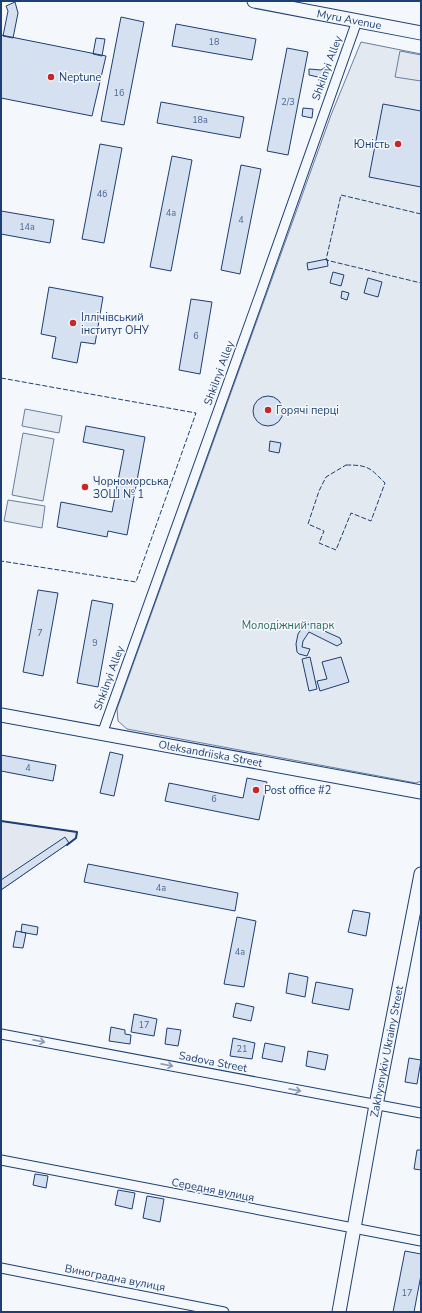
<svg xmlns="http://www.w3.org/2000/svg" width="422" height="1313" viewBox="0 0 422 1313" font-family="'Nunito Sans',sans-serif">
<rect width="100%" height="100%" fill="#f4f7fb"/>
<!-- green -->
<path fill="#e3e9f0" stroke="#687fa3" d="M361 42 421 54V781L416 783 127 729 118 721 117 709 331 115Z
M25 409 62 416 59 433 22 426Z
M23 433 54 439 43 501 12 495Z
M8 500 45 506 42 528 4 521Z"/>
<!-- parking -->
<path fill="#e3e8f0" stroke="#687fa3" d="M400 51 421 55V81L395 77Z
M1 821 77 832 76 838 1 890Z"/>
<!-- building -->
<path fill="#d5e0f0" stroke="#1d3f73" d="M15 2 18 13 13 38 3 36 8 11 6 6Z
M121 17 144 22 124 125 101 121Z
M176 24 256 39 252 60 172 46Z
M1 35 106 56 92 116 1 98Z
M96 38 105 39 102 56 93 54Z
M287 48 308 52 288 155 267 151Z
M324 68H328L330 71 327 79 309 75V69L321 70Z
M161 102 244 117 240 138 157 123Z
M383 104 421 111V187L369 177Z
M303 108 313 109 312 118 302 116Z
M100 144 122 148 104 243 82 239Z
M172 156 192 160 171 271 150 267Z
M241 165 261 169 240 274 221 270Z
M1 211 54 220 50 243 1 234Z
M327 259 328 266 308 270 307 263Z
M333 272 344 275 341 286 330 283Z
M368 278 382 282 378 297 364 293Z
M49 287 103 297 95 344 81 342 77 363 52 358 56 337 41 334Z
M342 291 349 293 347 300 341 298Z
M191 299 212 302 200 374 179 370Z
M253 411a15 15 0 1 1 30 0a15 15 0 1 1-30 0Z
M86 426 145 437 127 535 108 531 107 537 57 527 61 502 112 512 124 450 83 442Z
M270 441 281 443 279 453 269 451Z
M38 590 58 593 43 676 23 672Z
M92 600 113 604 98 687 77 683Z
M309 624 340 638 342 643 337 646 309 632 303 641 302 647 310 649 307 656 299 654 297 652 296 644 298 634 304 625Z
M310 657 317 689 309 691 302 659Z
M341 657 349 682 320 691 317 681 327 679 322 662Z
M110 752 123 755 114 796 100 793Z
M1 755 56 765 53 781 1 771Z
M247 778 267 782 259 820 165 801 169 783 243 798Z
M65 837 69 843 1 890V880Z
M88 864 238 893 235 911 84 882Z
M353 910 370 913 366 936 348 932Z
M237 917 256 921 244 987 224 984Z
M22 924 38 927 37 935 21 932Z
M16 931 26 933 23 948 13 947Z
M289 973 308 977 305 997 286 993Z
M316 982 353 989 349 1010 312 1003Z
M236 1003 254 1007 251 1021 233 1017Z
M134 1014 157 1019 154 1036 131 1032Z
M111 1027 125 1030V1034L131 1035 130 1044 109 1041Z
M167 1028 181 1030 178 1046 165 1044Z
M233 1038 255 1043 252 1059 230 1056Z
M265 1043 285 1047 282 1062 262 1058Z
M308 1051 328 1055 325 1070 306 1066Z
M409 1058 421 1060 417 1084 405 1082Z
M417 1150H421V1170L414 1169Z
M35 1174 48 1176 46 1188 33 1185Z
M118 1190 135 1193 132 1209 115 1205Z
M147 1196 164 1199 160 1222 143 1218Z
M405 1251 421 1254V1275L414 1312H393Z"/>
<g fill="none" stroke-linecap="round" stroke-linejoin="round">
<!-- street casing -->
<g stroke="#1d3f73" stroke-width="11">
<path id="street" d="M102 734 261 292 357 21
M1 1034 421 1113
M1 1160 421 1241
M1 1268 224 1312"/>
</g>
<!-- secondary casing -->
<g stroke="#1d3f73" stroke-width="15">
<g id="secondary">
<path id="s1" d="M254 1 421 33"/>
<path id="s2" d="M1 715 421 792"/>
<path id="s3" d="M339 1312 376 1105 421 874"/>
</g>
</g>
<!-- street -->
<use href="#street" stroke="#f4f7fb" stroke-width="9"/>
<!-- secondary -->
<use href="#secondary" stroke="#f4f7fb" stroke-width="13"/>
<!-- fence -->
<path stroke="#1d3f73" stroke-width="1" stroke-dasharray="5 2" stroke-linecap="butt" d="M421 214 341 195 326 260 421 283
M1 378 196 413 136 582 1 561
M346 465C369 465 370 468 385 483L371 521 351 513 336 550 319 543 324 531 308 524 319 491 326 477Z"/>
<!-- wall -->
<path stroke="#1d3f73" stroke-width="2" d="M1 821 77 832 76 838 67 845"/>
</g>
<!-- one-way arrows -->
<defs><path id="oneway-shaft" d="M-6 0H5M1.5-3L5.5 0L1.5 3" fill="none" stroke-width="1.6" stroke-linecap="round" stroke-linejoin="round"/></defs>
<g stroke="#889bb7">
<use href="#oneway-shaft" transform="translate(39 1041) rotate(11)"/>
<use href="#oneway-shaft" transform="translate(167 1065) rotate(11)"/>
<use href="#oneway-shaft" transform="translate(295 1090) rotate(11)"/>
</g>
<!-- markers -->
<g fill="#c62828" stroke="#f4f7fb" stroke-width="1.5">
<circle cx="51" cy="77" r="4"/>
<circle cx="398" cy="144" r="4"/>
<circle cx="73" cy="323" r="4"/>
<circle cx="268" cy="410" r="4"/>
<circle cx="85" cy="487" r="4"/>
<circle cx="256" cy="790" r="4"/>
</g>
<g text-anchor="middle" dominant-baseline="central" stroke-width="3" stroke-linejoin="round" paint-order="stroke">
<!-- number labels -->
<g font-size="9" fill="#4b6792">
<text x="214" y="42">18</text>
<text x="119" y="93">16</text>
<text x="288" y="102">2/3</text>
<text x="200" y="120">18а</text>
<text x="102" y="194">4б</text>
<text x="171" y="213">4а</text>
<text x="241" y="220">4</text>
<text x="27" y="227">14а</text>
<text x="196" y="336">6</text>
<text x="40" y="633">7</text>
<text x="95" y="643">9</text>
<text x="28" y="768">4</text>
<text x="214" y="799">6</text>
<text x="161" y="888">4а</text>
<text x="240" y="952">4а</text>
<text x="144" y="1025">17</text>
<text x="242" y="1049">21</text>
<text x="407" y="1293">17</text>
</g>
<!-- street labels -->
<g font-size="11" fill="#1d3f73" stroke="#f4f7fb">
<text stroke="none"><textPath href="#s1" startOffset="97">Myru Avenue</textPath></text>
<text transform="translate(327 68) rotate(-70)">Shkilnyi Alley</text>
<text transform="translate(219 373) rotate(-70)">Shkilnyi Alley</text>
<text transform="translate(109 678) rotate(-70)">Shkilnyi Alley</text>
<text stroke="none"><textPath href="#s2" startOffset="213">Oleksandriiska Street</textPath></text>
<text stroke="none"><textPath href="#s3" startOffset="265">Zakhysnykiv Ukrainy Street</textPath></text>
<text transform="translate(213 1062) rotate(11)">Sadova Street</text>
<text transform="translate(213 1190) rotate(11)">Середня вулиця</text>
<text transform="translate(115 1278) rotate(11)">Виноградна вулиця</text>
</g>
<!-- poi labels -->
<g font-size="11" fill="#1d3f73" stroke="#f4f7fb" text-anchor="start">
<text x="59" y="77">Neptune</text>
<text x="390" y="144" text-anchor="end">Юність</text>
<text x="81" y="317">Іллічівський<tspan x="81" dy="13">інститут ОНУ</tspan></text>
<text x="276" y="410">Горячі перці</text>
<text x="93" y="481">Чорноморська<tspan x="93" dy="13">ЗОШ № 1</tspan></text>
<text x="264" y="790">Post office #2</text>
</g>
<!-- park labels -->
<g font-size="11" fill="#2c6c60" stroke="#f4f7fb">
<text x="288" y="625">Молодіжний парк</text>
</g>
</g>
<!-- border -->
<rect width="422" height="1313" fill="none" stroke="#1d3f73" stroke-width="4"/>
</svg>
